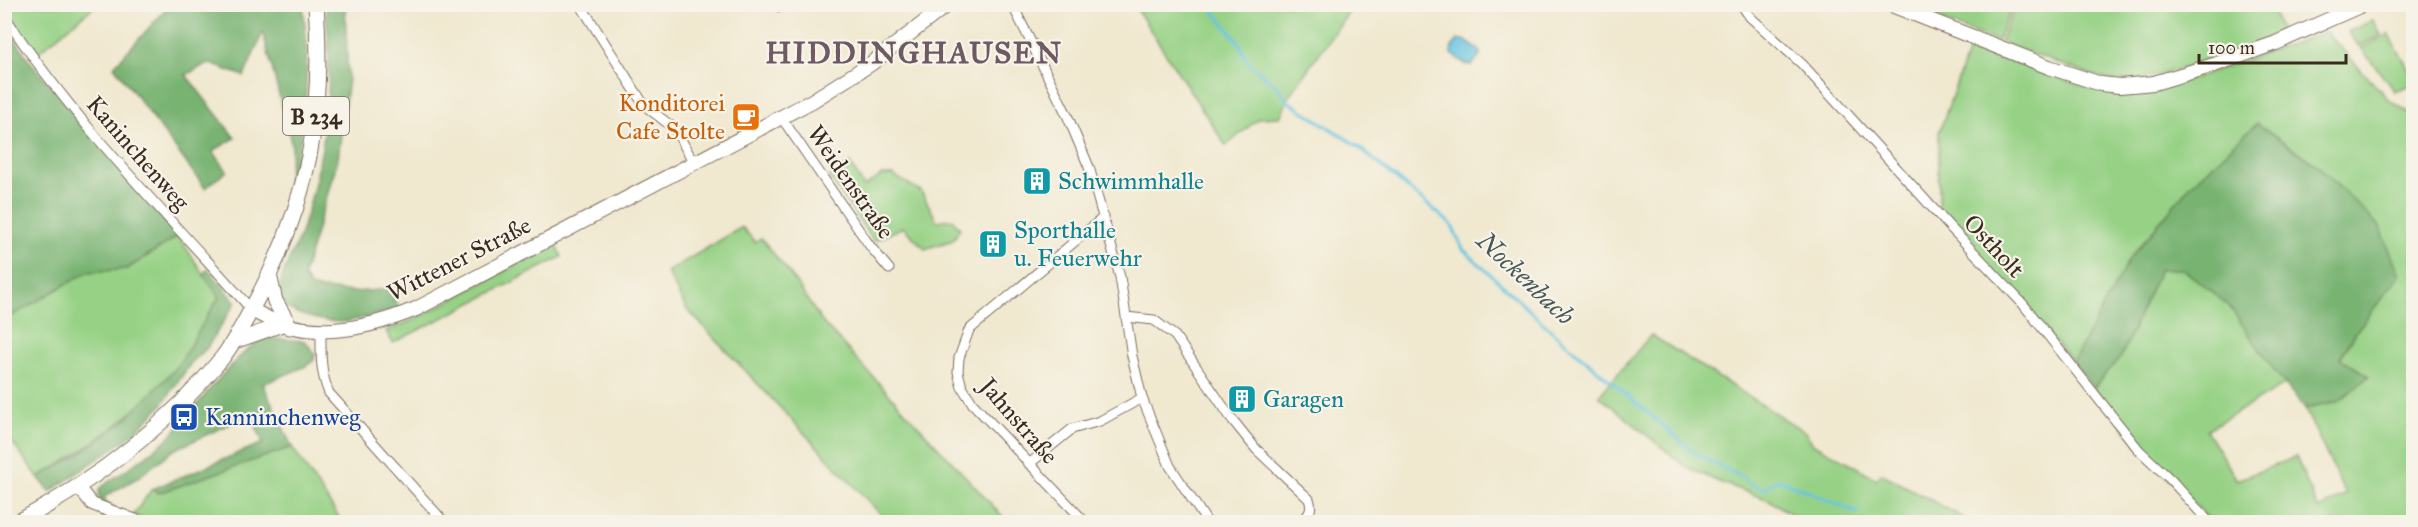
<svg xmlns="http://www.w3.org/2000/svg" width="2418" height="527" viewBox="0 0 2418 527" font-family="'IM FELL Great Primer',serif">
<rect width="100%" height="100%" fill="#f7f3e8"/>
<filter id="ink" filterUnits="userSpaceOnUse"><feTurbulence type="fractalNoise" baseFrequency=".0167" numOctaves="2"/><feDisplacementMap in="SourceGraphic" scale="12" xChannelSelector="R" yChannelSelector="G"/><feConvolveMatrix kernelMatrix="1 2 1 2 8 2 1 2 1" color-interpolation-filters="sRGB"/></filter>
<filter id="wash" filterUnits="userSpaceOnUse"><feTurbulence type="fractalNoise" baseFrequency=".008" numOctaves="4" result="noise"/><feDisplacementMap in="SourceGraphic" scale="24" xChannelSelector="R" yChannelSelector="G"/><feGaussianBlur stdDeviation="1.35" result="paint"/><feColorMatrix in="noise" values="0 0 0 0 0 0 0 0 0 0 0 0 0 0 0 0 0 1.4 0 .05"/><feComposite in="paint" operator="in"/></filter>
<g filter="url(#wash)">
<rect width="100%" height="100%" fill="#f0e8cf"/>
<!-- green -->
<path fill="#96d185" stroke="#687e52" stroke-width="1.5" d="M2016 4 2258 5 2274 13 2282 34 2195 65 2139 80 2114 81 2085 73 2000 42Z
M5 5H96L35 55 5 10Z
M1134 5H1354L1291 93 1280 117 1259 118 1226 146Z
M1933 5H2013L1997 41 1928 16Z
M2373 20 2381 35 2359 46 2348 32Z
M2326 32 2389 100 2413 115V522H2212L2142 450 2093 388 2121 357 2159 270 2183 269 2229 305 2286 384 2206 430 2237 480 2296 457 2318 509 2346 495 2305 409 2338 402 2369 376 2340 359 2358 329 2318 166 2257 123 2190 186 2130 258 2073 362 1939 210V133L1970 45 2057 78 2114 94 2154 89 2188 80Z
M2389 34 2413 77V84L2395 91 2361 48Z
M850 163 864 187 882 175H893L921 191 937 221 952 219 960 228 953 240 925 249 903 227 874 241 829 177Z
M742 227 755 242 761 238 790 274 823 323 1003 517 996 522H888L686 308 667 272Z
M178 236 219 297C205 320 193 348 176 368 137 414 90 448 38 477L12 442 5 447 4 320 87 272 127 269Z
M556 244 562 257 393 343 386 331 415 319Z
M1651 335 1805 432 1813 444 1854 465 1876 479 1881 473 1971 522H1804L1769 500 1719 482 1685 466 1599 396Z
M292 447 342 522H154L133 515 152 489 159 493Z"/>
<!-- forest -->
<path fill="#78b372" stroke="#5a6e48" stroke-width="1.5" d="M170 5H303C310 67 308 131 287 190L292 146 263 32 244 76 208 63 186 75 235 138 213 151 227 171 205 188 114 66Z
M325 5H345L348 78 338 159 303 276 312 288 354 292 390 289 399 308C380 313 360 321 341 322 326 322 284 315 280 298 275 280 297 248 302 230 326 155 335 82 325 5Z
M4 21 28 59 178 236 127 269 87 272 5 320Z
M2257 123 2318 166 2380 227 2400 275 2358 329 2340 358 2369 376 2338 402 2305 409 2274 370 2229 306 2183 269 2159 270 2121 357 2093 388 2073 362 2130 258 2190 186Z
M208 269 236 302 206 349 191 363 160 407 131 436 50 492 38 477 76 456 124 421 177 367 219 297 203 274Z
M265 338 305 341 315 354 314 360 306 366 263 384 292 447 159 493 152 489 263 443 251 414 174 450 137 478 104 497 107 503 115 508 102 505 99 500V489C124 470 155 453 176 430 200 403 234 354 265 338Z"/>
<!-- water -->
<path fill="#64c3e2" stroke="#507680" stroke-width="1.5" d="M1458 40H1464L1479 50 1480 55 1472 65 1465 64 1451 53 1452 47Z"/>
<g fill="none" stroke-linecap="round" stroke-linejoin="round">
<!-- stream -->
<path stroke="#64c3e2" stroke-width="3" d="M1208 4 1240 44 1244 56 1251 65 1278 87 1286 100 1356 145 1451 224 1463 249 1555 334 1695 453 1745 479 1747 482 1763 489 1779 479 1858 513"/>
</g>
</g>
<g filter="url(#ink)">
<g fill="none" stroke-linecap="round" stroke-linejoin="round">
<!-- minor casing -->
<g stroke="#7a6c5c" stroke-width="11">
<path id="minor" d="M580 4 644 105 675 129 694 163
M779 4 780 7
M1012 4 1067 115 1089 167 1120 277 1132 356 1142 398 1170 466 1207 522
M1741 4 1750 17 1802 64 1948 225 2023 304 2139 450 2171 480 2209 522
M4 15C74 122 166 214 251 309
M781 117 870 246 889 269
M1126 317 1154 320 1175 336 1231 418 1256 449 1309 499C1313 510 1309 514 1302 522
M321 331C321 354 320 372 329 393L444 522
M1029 464 1072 429 1100 421 1142 398
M1085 522 973 404 962 387 958 372 959 358 969 330 1104 217"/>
</g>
<!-- tertiary casing -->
<g stroke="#7a6c5c" stroke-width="14">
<path id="tertiary" d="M79 488 92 504 139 522"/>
</g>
<!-- secondary casing -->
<g stroke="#7a6c5c" stroke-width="16">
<path id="secondary" d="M1889 4 2049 67 2101 84 2120 86 2154 83 2214 65 2276 43 2364 4
M251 309C303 343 362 331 416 309L812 101 872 63 948 4
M233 342 281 325"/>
</g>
<!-- primary casing -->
<g stroke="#7a6c5c" stroke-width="17">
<path id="primary" d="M269 275 275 301 290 327
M18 522C96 480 166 427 222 358 236 340 246 319 257 299 309 201 324 115 316 4"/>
</g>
<!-- minor -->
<use href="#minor" stroke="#fff" stroke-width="9"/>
<!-- tertiary -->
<use href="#tertiary" stroke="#fff" stroke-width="12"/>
<!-- secondary -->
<use href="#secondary" stroke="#fff" stroke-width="14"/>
<!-- primary -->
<use href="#primary" stroke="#fff" stroke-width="15"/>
</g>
</g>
<!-- icons -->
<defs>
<g id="cafe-square" transform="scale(1.5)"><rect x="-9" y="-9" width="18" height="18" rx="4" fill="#e8710a" stroke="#f7f3e8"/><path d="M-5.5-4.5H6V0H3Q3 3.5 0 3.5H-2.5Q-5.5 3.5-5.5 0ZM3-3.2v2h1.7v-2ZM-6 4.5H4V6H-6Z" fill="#fff"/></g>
<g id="building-square" transform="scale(1.5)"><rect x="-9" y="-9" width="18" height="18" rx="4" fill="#0f9aa8" stroke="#f7f3e8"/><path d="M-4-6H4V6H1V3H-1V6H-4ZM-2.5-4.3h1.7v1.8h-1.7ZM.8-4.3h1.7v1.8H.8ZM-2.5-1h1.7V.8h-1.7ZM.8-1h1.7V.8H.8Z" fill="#fff"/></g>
<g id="bus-square" transform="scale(1.5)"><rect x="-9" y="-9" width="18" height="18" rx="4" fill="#1a4fb4" stroke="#f7f3e8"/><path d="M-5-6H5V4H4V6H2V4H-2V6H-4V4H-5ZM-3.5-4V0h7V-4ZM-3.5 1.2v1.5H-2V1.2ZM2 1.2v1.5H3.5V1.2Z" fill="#fff"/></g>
</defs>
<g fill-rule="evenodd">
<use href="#cafe-square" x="746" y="117"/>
<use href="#building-square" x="1037" y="181"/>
<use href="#building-square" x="993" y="244"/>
<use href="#building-square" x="1242" y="399"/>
<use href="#bus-square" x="184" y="417"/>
</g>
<g text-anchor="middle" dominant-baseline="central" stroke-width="4.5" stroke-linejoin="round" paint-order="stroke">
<!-- shield labels -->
<rect fill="#f7f3e8" stroke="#73665b" stroke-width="1.5" x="283" y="97" width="66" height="38" rx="4.5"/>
<g font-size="22" font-weight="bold" fill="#3b2a1e">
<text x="316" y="116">B 234</text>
</g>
<!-- food labels -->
<g font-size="24" fill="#c56008" stroke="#f7f3e8" text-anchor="end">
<text x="725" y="103">Konditorei<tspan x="725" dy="28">Cafe Stolte</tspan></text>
</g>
<!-- street labels -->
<g font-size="24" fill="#3b2a1e" stroke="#f7f3e8">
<text transform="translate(138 153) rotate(49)">Kaninchenweg</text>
<text transform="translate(851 182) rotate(55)">Weidenstraße</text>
<text transform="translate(1994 246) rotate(47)">Ostholt</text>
<text transform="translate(459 259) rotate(-27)">Wittener Straße</text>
<text transform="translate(1019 421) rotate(49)">Jahnstraße</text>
</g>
<!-- culture labels -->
<g font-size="24" fill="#0d838f" stroke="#f7f3e8" text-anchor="start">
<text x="1058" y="181">Schwimmhalle</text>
<text x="1014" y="230">Sporthalle<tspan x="1014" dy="28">u. Feuerwehr</tspan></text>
<text x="1263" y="399">Garagen</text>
</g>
<!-- transit labels -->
<g font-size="24" fill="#164399" stroke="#f7f3e8" text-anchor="start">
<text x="205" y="417">Kanninchenweg</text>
</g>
<!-- water labels -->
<g font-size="26" font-style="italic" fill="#475859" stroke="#f7f3e8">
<text transform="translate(1526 278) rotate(43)">Nockenbach</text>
</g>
<!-- district labels -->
<g font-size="30" font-weight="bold" letter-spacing="1.5" fill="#6d5a63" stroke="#f7f3e8">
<text x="914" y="53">HIDDINGHAUSEN</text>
</g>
</g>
<!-- margin -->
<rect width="2418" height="527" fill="none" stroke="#f7f3e8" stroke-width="24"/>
<!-- scale -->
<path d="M2199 54v9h147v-9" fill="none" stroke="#3b2a1e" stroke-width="3"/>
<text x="2208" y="54" font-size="18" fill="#3b2a1e" stroke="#f7f3e8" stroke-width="4.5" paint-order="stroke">100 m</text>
</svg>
